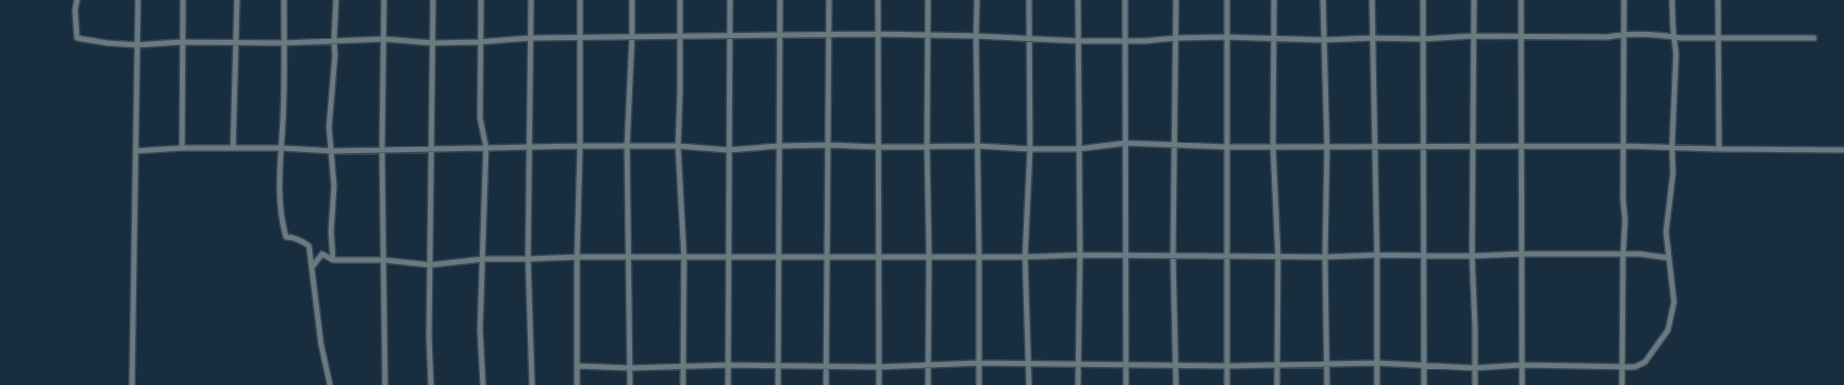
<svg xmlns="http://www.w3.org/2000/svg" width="1844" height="385" viewBox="0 0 1844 385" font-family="'Roboto Condensed',sans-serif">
<rect width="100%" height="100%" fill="#182d3e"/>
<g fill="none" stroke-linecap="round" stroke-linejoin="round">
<!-- minor casing -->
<g stroke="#354959" stroke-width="8">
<path id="minor" d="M77 0 75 10 77 38 107 43 137 45 181 42 283 43 384 39 433 43 480 42 530 38 878 34 976 36 1078 41H1145L1176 38 1227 37 1323 40 1372 38 1423 39 1472 36 1608 37C1632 32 1657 34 1682 38H1814
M284 0C284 40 285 80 283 119 281 158 275 199 286 237 295 237 301 240 309 246L321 344 330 385
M384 0 382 150 385 385
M481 0 480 118 486 147 480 330 483 385
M531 0 528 259 532 385
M680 0V93L678 146 684 257 683 385
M878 0 879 385
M977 0 976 36 979 256V385
M1029 0 1030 149 1025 257 1029 385
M1125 0 1126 385
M1227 0V385
M1274 0 1273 147 1278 256 1277 385
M1323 0 1327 147 1325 257 1327 385
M1372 0 1377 255V385
M1423 0 1424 385
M1474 0 1472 256 1475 328V385
M1521 0 1522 385
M1718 0 1719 149
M182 148 183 0
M233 148 237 0
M136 151 182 148H281L332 151 580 146H678L728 150 779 146 828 145 878 147 978 146 1030 149H1078L1126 143 1227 147 1625 146 1719 149 1844 150
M333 260H384L430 265 483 259H528L577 257H1025L1080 255 1325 257 1377 255 1472 256 1520 254H1640L1669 258
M312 267 322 254 333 260 331 232 334 186 329 127 335 55 334 40 336 0
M578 366 630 368 729 365 879 367 979 363 1228 366 1377 363 1474 368 1522 365 1635 367 1645 362 1668 330 1674 302 1666 232 1673 173 1672 147 1676 54 1673 28 1672 0
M132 385 138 0
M431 385 429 337 433 0
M577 385V257L580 146V0
M630 385 627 146 632 37V0
M728 385 730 0
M778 385 780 0
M826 385 829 0
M928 385 929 256 927 145 928 0
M1078 385 1080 255 1078 0
M1176 385 1173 256 1176 0
M1622 385 1623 256 1625 220 1623 199 1624 0"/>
</g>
<!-- minor -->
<use href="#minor" stroke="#6c797f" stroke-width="5"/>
</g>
</svg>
